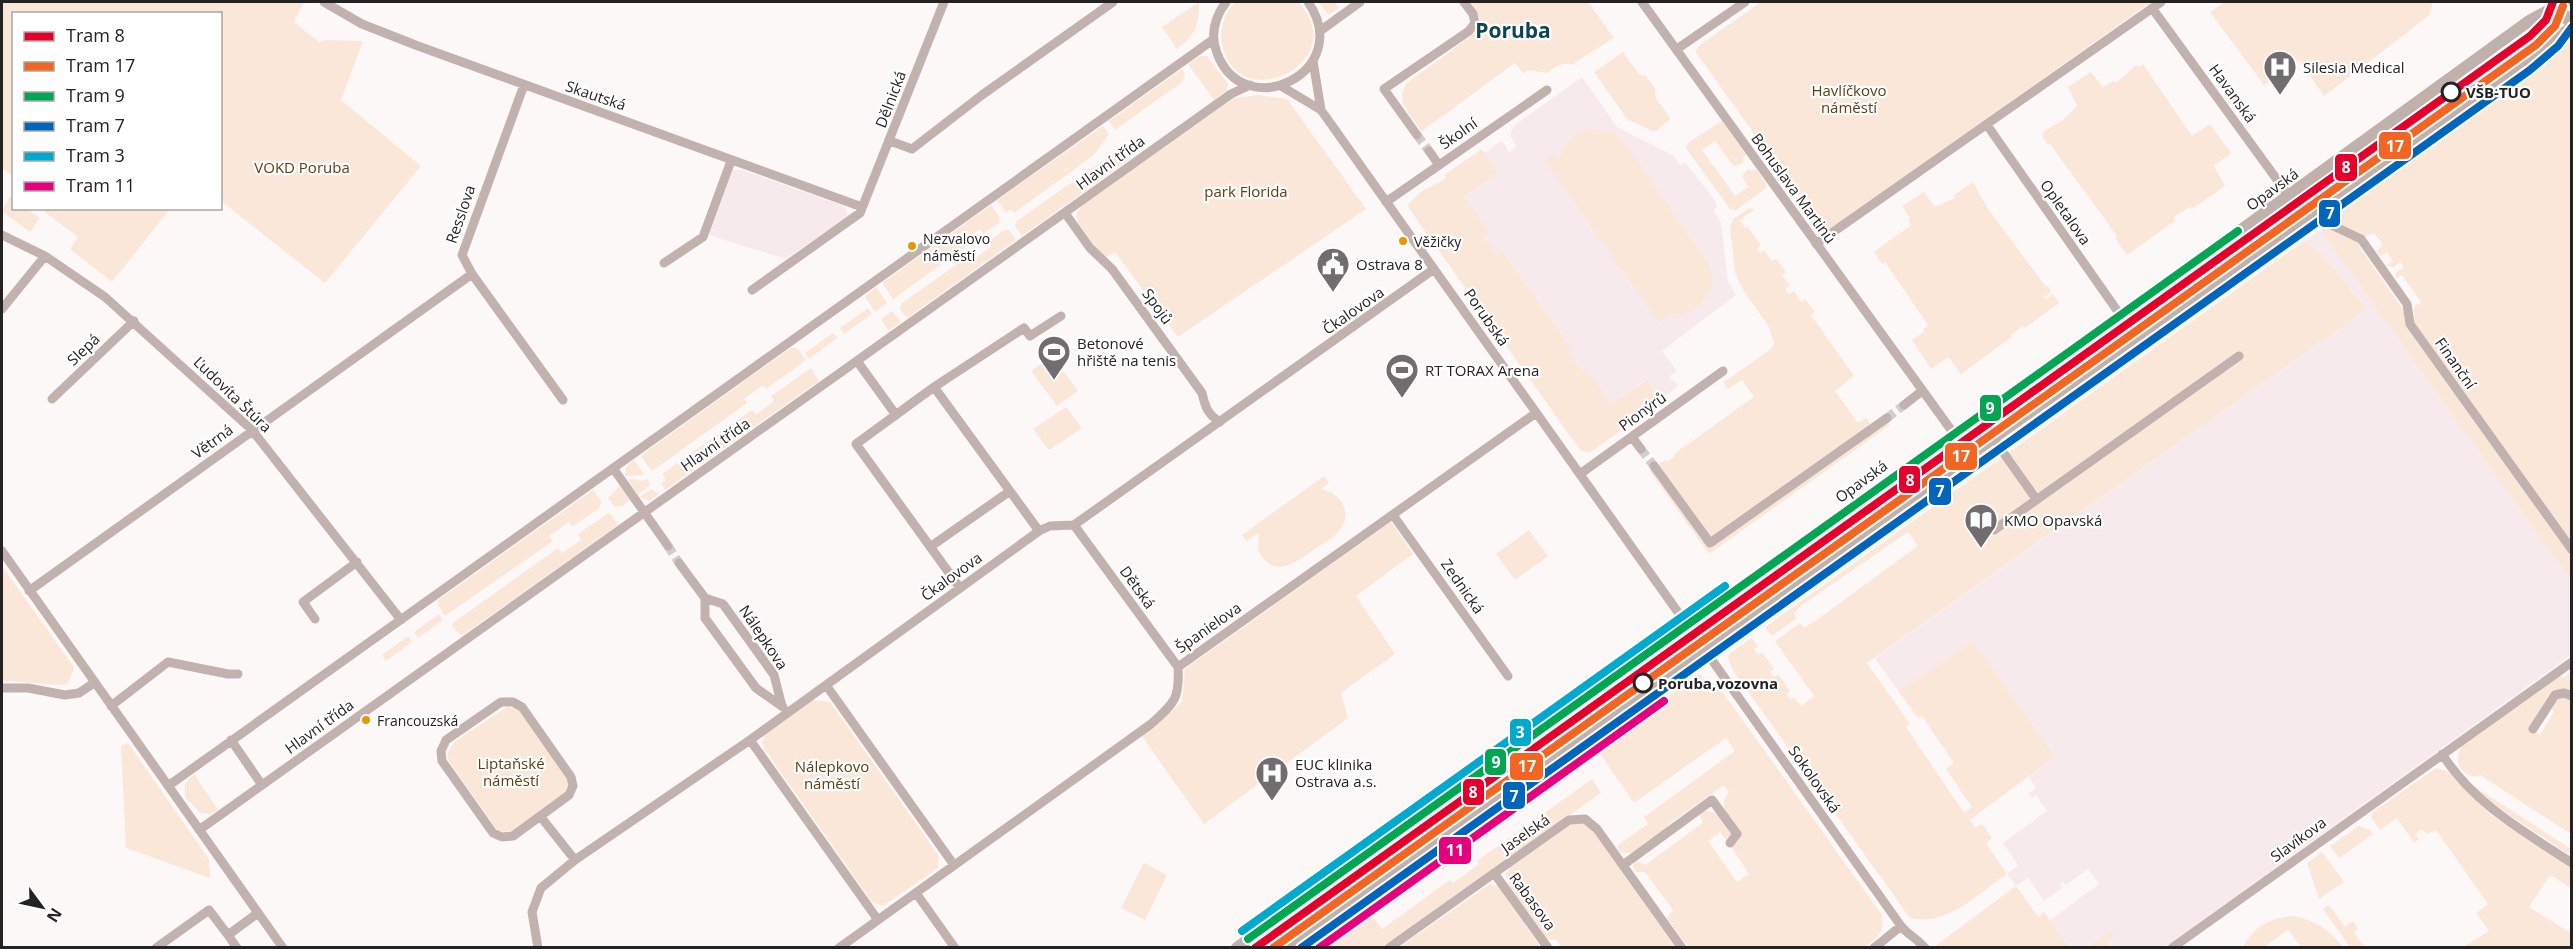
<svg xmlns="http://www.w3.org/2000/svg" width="2573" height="949" viewBox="0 0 2573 949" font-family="'Open Sans',sans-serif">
<rect width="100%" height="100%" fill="#fdf8f8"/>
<!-- built -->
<path fill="#f6eaec" d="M1582 77 1617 127 1674 156 1680 165 1685 162 1716 202 1717 207 1713 210 1721 222 1728 282 1736 295 1662 351 1677 371 1669 377 1677 384 1676 388 1660 400 1645 380 1611 404 1586 370 1582 373 1573 363 1567 352 1572 349 1504 253 1498 256 1491 247 1464 197 1498 173 1484 153 1501 141 1504 143 1509 152 1513 150 1516 146 1511 138V131L1515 125Z
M733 170H742L841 205 847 210V217L786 259 709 235Z
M2321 229 2568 577 2571 579V655L2165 947H2112L2108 943 2115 929 2088 947H2069L2044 912 2050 920 2099 884 2088 869 2066 885 2063 882 2060 884 2062 888 2044 901 2028 878 2016 886 2007 874 2018 865 2003 843 2047 811 2036 795 2032 798 2028 794 2036 788 2029 777 2055 757 1973 641 1898 691 1875 658 2367 309 2322 254 2304 241Z"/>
<!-- green -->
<path fill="#fae7d8" d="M2 2H304L294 22 319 42 326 40 363 41 341 100 421 166 325 283 221 201 220 14H14L13 177 2 168Z
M1199 2C1199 26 1196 34 1177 49L1162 27Z
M1236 2H1298C1355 62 1237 119 1222 44 1219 28 1225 12 1236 2Z
M1318 2H1335L1339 8 1330 14 1327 13Z
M1471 2H1588L1614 38 1574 63 1583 67C1569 62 1559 62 1548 73L1529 70 1523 73 1515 63 1422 131C1411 116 1394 101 1407 83L1478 31 1480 19Z
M1761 2H2151L1825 233 1695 51 1701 44Z
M2225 2H2433L2430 14 2426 18 2324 96 2299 60 2264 85 2210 12Z
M2571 42V544L2414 324V307L2421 302 2402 275 2395 279 2396 273 2404 267 2401 262 2393 267 2386 266 2393 261 2387 252 2380 256 2377 251 2383 245 2374 233 2365 237 2319 215C2333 216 2406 158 2424 145L2422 141 2462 117 2561 46Z
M1623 52 1639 74 1643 76 1645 75 1657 91 1655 92V97L1671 119 1654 132 1627 119 1594 72Z
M1200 56H1207L1228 84 1227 90 1214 100 1188 64Z
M2143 64 2192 136 2210 124 2231 153 2214 166 2225 186 2192 209 2190 207 2174 217 2175 221 2127 255 2115 238 2117 236 2050 144 2048 145 2042 136 2044 134 2043 132 2063 120 2077 106 2068 87 2091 72 2103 87 2114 81 2116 83 2136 65 2139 67Z
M1182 69 1185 73 1182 82 1115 130 1109 121Z
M1257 95 1287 99 1366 209 1178 337 1115 252 1107 257 1102 256 1078 223 1076 214 1082 206 1234 98Z
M1722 121 1746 155 1743 158V163L1735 166 1732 164 1715 141 1702 150 1735 196 1748 187 1742 176 1748 169 1753 171 1756 169 1767 185 1765 189 1736 210 1730 209 1686 148 1688 143Z
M1103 126 1109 134 1094 155 1014 213 1011 209 1006 213 997 200Z
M1588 129 1611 132 1625 144 1709 265C1719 293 1697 318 1668 313L1669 316 1659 322 1544 160 1554 153 1560 161C1562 145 1572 134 1588 129Z
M1482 149 1498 173 1464 197 1489 232 1484 236 1498 256 1503 252 1572 349 1567 352 1581 372 1586 369 1611 404 1646 380 1662 402 1589 453 1580 450 1410 210 1408 204 1423 190 1442 181 1446 178 1444 175Z
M1118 150 1128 160 1022 236 1015 226 1017 221Z
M1973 182 1988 209 2046 287 2048 286 2051 292 2044 297 2046 300 2053 294 2059 303 2025 328 2023 326 2011 335 2012 337 1961 374 1948 357 1931 369 1912 340 1925 331 1923 329 1928 325 1885 262 1882 264 1874 252 1911 225 1908 220 1910 218 1902 206 1924 192 1935 207 1955 198 1954 195Z
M10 196 13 198 14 208 27 209 40 218 30 232 2 211Z
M991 205 1000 218 999 223 983 234 980 229 961 243 964 248 893 299 882 283Z
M1749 208 1755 209 1740 220 1745 228 1747 226 1761 245 1756 249 1760 253 1764 250 1772 261 1776 259 1786 272 1782 275 1790 286 1785 289 1789 294 1794 291 1801 302 1805 299 1815 312 1811 315 1854 376 1835 391 1858 423 1866 418 1871 425 1888 421 1890 425 1709 554 1649 470 1665 460 1667 462 1675 456 1674 454 1754 397 1742 380 1728 389 1723 383 1771 349 1774 343 1768 325 1743 290 1735 273 1730 227 1733 219Z
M41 209H170L112 282 70 249 78 237Z
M2325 227 2360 243 2358 245 2405 312 2409 326 2571 554V579L2568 577 2328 240 2321 229Z
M1004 230H1009L1016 240 907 318 900 309 901 304 970 255 974 259 991 247 988 242Z
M2304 241 2322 254 2367 309 1867 663 1910 724 1906 727 1964 813 1972 807 1946 769 1954 763 1922 716 1918 718 1898 691 1973 641 2055 757 1970 820 1975 828 1982 824 1992 838 1986 843 2007 874C1978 893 1948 927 1910 918L1734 672 1728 659 1729 654 1751 638 1758 646 1754 649 1758 654 1762 652 1774 669 1770 672 1774 677 1778 674 1790 691 1787 694 1790 700 1794 697 1801 706 1814 696 1775 641 1800 623 1804 628 1814 622 1918 546 1908 532 1802 605 1794 614 1797 618 1772 636 1765 627Z
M876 287 887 303 875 312 865 297Z
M868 308 872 314 844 334 840 328Z
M892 311 901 322 889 331 881 319Z
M833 333 837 338 809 359 805 353Z
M792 347 797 348 806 360 766 389 763 385 744 399 747 403 652 471 641 457 643 454Z
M1052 356 1078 391 1057 406 1031 371Z
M811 368 819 381 665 490 661 484 666 480 662 474 752 410 756 415 774 401 771 396Z
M1066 407 1082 428 1049 450 1033 429Z
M634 460 645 475 625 476 626 467Z
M1324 476 1329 483 1321 489C1341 493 1354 514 1339 531 1333 538 1324 543 1316 548 1296 562 1274 581 1258 550L1259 533 1246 541 1242 535Z
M631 479 642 481 648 479 650 485 638 495 628 480Z
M620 486 630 500 622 506 615 507 608 498Z
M651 489 659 494 649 501 640 497Z
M593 490 602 502 598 509 572 527 569 522 549 536 553 541 445 616 438 605V600Z
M607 514H610L618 525 463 635 459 634 452 626 453 623 558 548 562 553 581 540 578 534Z
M1391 522 1413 554 1356 596 1395 654 1341 693 1348 718 1204 824 1141 735 1182 702 1185 669Z
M1529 530 1548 556 1515 580 1496 554Z
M2 566 73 666V671L67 684C52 687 21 680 2 681Z
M439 614 443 620 418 638 414 632Z
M408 636 412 642 386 661 382 655Z
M2571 672V693L2563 690 2554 692 2529 728 2540 735 2554 712 2551 707 2556 699 2562 696 2571 699V834L2480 775 2474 777C2458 772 2454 760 2462 746L2559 675 2563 678Z
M1699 674 1724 694 1882 915C1884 933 1878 937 1865 947H1688L1667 918 1673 910 1645 872H1636L1633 865 1637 861 1645 865 1703 823 1699 813C1717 806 1724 821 1734 834L1726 840 1720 832 1708 841 1737 882 1749 874 1731 847 1740 837C1735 821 1714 809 1729 792L1724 785 1669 824C1662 837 1636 857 1621 853L1617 846 1648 824 1644 817 1735 751 1726 738 1634 803 1596 748Z
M812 700 830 702 939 856 938 868 883 906 873 903 765 750 762 742 766 733Z
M507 707 516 708 525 714 569 776 570 786 566 794 515 831H498L450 763 447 754 454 742Z
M128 743 209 859 210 878 126 848 121 746Z
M1578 760 1582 765 1467 846 1469 850 1443 870 1440 866 1372 916 1382 929 1450 880 1453 883 1479 864 1477 861 1592 779 1601 793 1384 947H1333L1331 945 1327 947 1316 948Z
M2436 768 2447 771 2492 816 2571 867V888L2550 875 2529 907 2571 933V947H2463L2489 931 2476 913 2488 904 2436 830 2426 834 2422 829 2415 834 2419 839 2414 843 2397 818 2380 830 2371 817 2373 812Z
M194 774 218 810 210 814 200 813 185 797V784Z
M2472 785 2571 849V856L2478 794Z
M1582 823 1590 826 1678 947H1558L1560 945 1557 940 1547 939 1509 886 1506 873 1511 866 1571 824Z
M2359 826 2370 830 2373 834 2339 858 2330 846Z
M2322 852 2344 882 2319 899 2307 863Z
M1144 863 1167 875 1145 920 1121 908Z
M1490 884 1499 887 1541 948H1398Z
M2016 886 2038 917 2044 912 2069 947H1934Z
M2329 905 2345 927 2353 921 2358 929 2354 933 2365 947H2350L2323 909Z
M2292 916C2315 920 2329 929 2343 947H2301L2288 930 2264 947H2243C2254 927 2269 918 2292 916Z
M2116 928 2108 943 2112 947H2088Z"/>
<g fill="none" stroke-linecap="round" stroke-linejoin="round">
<!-- street-tunnel -->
<path stroke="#d2cdcd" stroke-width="9" stroke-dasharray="9 4.5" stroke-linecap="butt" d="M1417 135 1429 151
M1887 418 1904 405
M1641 449 1654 466
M668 546 679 563"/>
<!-- street -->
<path stroke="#c1b2af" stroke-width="9" d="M324 2 362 24 418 46 862 207
M1226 2C1215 17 1210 35 1217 53 1244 126 1356 71 1308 2
M1642 2 1954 434
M2152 8 2289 196
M1320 31 1360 2
M1677 49 1745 2
M1313 61 1321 110
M524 85 462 255 472 274 563 400
M1281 86 1321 110 1901 926C1908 935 1918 939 1925 948
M1987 125 2121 316
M1417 135 1384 89 1469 31 1475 23 1473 14 1464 2
M890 141 912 149 982 95 1113 2
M1429 151 1439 165
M1386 202 1547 90
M1065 213 1090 248 1112 269 1202 393C1205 406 1207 414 1220 422
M2304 218 2323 221 2361 239 2407 304 2410 324 2572 550
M2 235 45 256 105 297 252 430 401 620
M1816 244 2161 2
M664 263 703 237 731 161
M752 290 860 213 944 2
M2 309 45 256
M857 361 896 415
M934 387 1024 328 1030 336 1061 316
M52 399 134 321
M1904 405 1922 391
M1632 437 1641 449
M1993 438 2036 499
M1654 466 1710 543 1887 418
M613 468 668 546
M1580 474 1723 371
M1393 515 1508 676
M1074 525 1178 667
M1994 530 2239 356
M930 547 1010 491
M2 551 283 948
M679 563 705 598 723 604 774 675 782 706
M960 588 856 444 934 387 1039 531
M29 591 472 274
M705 598V618L756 688 783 707
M315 619 303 602 357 562
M1178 667 1536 413
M826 685 954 865
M2 688H28L65 695 79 693 94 683
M501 702H513L522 707 571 777 573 786 569 795 513 836 502 837 493 833 442 761 441 751 446 740Z
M111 706 168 662 228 674H238
M2533 729 2555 695 2564 693 2572 696
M231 740 262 785
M750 740 878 920
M2442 754C2474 804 2523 831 2572 863
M168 786 1214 39
M540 816 575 860
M199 830 1231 94 1250 85
M1623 865 1712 800 1737 834 1730 843
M1494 873 1548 948
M916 893 955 948
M228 935 237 948
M156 948 209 910 228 935 258 913
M538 948 532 912 541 888 575 860 750 740 1039 531 1050 526 1074 525 1434 269
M839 948 1151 724C1174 703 1180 699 1178 667
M1389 948 1569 820 1585 819 1597 829 1682 948
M1874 948 1901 926
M2172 948 2572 662"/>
<!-- secondary -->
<path stroke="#c0b1ad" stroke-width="12" d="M2554 2 2572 25
M1237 948 2153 294 2529 21 2565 2
M1284 948 2017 421 2411 141 2453 115 2572 27"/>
<!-- tram-1 casing -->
<g stroke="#fff" stroke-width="12">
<path id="tram-1" d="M1255 948 2530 36 2546 20 2553 2"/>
</g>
<!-- tram-2 casing -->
<g stroke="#fff" stroke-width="12">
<path id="tram-2" d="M1273 948 2536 45 2555 26 2563 6"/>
</g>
<!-- tram-3 casing -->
<g stroke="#fff" stroke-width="12">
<path id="tram-3" d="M1248 939 2238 231"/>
</g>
<!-- tram-4 casing -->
<g stroke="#fff" stroke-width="12">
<path id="tram-4" d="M1301 948 2530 70 2558 46 2572 27"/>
</g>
<!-- tram-5 casing -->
<g stroke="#fff" stroke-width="12">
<path id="tram-5" d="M1242 931 1725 586"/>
</g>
<!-- tram-6 casing -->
<g stroke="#fff" stroke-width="12">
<path id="tram-6" d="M1319 948 1664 701"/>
</g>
<!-- tram-1 -->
<use href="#tram-1" stroke="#e4002b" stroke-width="8"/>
<!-- tram-2 -->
<use href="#tram-2" stroke="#f26522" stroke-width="8"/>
<!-- tram-3 -->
<use href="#tram-3" stroke="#00a651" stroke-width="8"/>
<!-- tram-4 -->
<use href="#tram-4" stroke="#0065bd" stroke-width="8"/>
<!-- tram-5 -->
<use href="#tram-5" stroke="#00a9ce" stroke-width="8"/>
<!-- tram-6 -->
<use href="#tram-6" stroke="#e5007d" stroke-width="8"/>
</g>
<!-- icons -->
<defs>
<g id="hospital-pin" transform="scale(1.725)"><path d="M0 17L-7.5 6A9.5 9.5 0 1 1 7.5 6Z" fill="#716d6e" stroke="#fff"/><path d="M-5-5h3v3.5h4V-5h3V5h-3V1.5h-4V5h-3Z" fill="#fff"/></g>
<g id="civic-pin" transform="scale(1.725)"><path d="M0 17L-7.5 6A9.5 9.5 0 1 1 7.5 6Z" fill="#716d6e" stroke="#fff"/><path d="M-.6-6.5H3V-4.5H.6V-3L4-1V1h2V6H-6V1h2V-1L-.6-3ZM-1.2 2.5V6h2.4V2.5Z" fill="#fff"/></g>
<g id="stadium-pin" transform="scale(1.725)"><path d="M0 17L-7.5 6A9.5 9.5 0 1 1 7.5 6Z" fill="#716d6e" stroke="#fff"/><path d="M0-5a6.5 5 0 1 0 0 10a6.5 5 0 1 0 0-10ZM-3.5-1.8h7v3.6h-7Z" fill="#fff"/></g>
<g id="library-pin" transform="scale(1.725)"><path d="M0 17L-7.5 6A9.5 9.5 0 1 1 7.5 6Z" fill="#716d6e" stroke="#fff"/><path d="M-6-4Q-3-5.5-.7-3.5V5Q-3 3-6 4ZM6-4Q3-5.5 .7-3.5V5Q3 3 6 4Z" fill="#fff"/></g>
</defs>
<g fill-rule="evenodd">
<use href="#hospital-pin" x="2280" y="67"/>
<use href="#civic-pin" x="1333" y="264"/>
<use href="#stadium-pin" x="1054" y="352"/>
<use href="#stadium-pin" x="1402" y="370"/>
<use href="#library-pin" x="1981" y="520"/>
<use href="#hospital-pin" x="1272" y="773"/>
</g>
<!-- markers -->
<g fill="#fff" stroke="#252223" stroke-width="3">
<circle cx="2451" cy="92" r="9"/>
<circle cx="1643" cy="683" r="9"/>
</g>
<g fill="#e29904" stroke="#fff" stroke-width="2">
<circle cx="1403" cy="241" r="5"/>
<circle cx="912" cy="246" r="5"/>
<circle cx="366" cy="720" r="5"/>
</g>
<g text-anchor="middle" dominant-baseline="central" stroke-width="4.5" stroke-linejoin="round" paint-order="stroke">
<!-- bus labels -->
<g font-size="14" fill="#252223" stroke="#fff" text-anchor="start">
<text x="923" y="238">Nezvalovo<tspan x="923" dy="17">náměstí</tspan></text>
<text x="1414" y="241">Věžičky</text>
<text x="377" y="720">Francouzská</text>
</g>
<!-- poi labels -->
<g font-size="15" fill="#252223" stroke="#fff" text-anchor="start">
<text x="2303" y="67">Silesia Medical</text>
<text x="1356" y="264">Ostrava 8</text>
<text x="1077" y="343">Betonové<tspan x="1077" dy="17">hřiště na tenis</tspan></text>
<text x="1425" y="370">RT TORAX Arena</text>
<text x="2004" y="520">KMO Opavská</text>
<text x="1295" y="764">EUC klinika<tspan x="1295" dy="17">Ostrava a.s.</tspan></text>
</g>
<!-- park labels -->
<g font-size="15" fill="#633c10" stroke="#fff">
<text x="1849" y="90">Havlíčkovo<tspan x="1849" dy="17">náměstí</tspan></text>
<text x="302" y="167">VOKD Poruba</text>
<text x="1246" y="191">park Florida</text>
<text x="511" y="763">Liptaňské<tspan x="511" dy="17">náměstí</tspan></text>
<text x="832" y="766">Nálepkovo<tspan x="832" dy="17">náměstí</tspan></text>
</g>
<!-- stop labels -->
<g font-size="15" font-weight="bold" fill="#252223" stroke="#fff" text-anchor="start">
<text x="2466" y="92">VŠB-TUO</text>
<text x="1658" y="683">Poruba,vozovna</text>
</g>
<!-- street labels -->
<g font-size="15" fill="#252223" stroke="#fff">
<text transform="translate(2233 93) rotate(54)">Havanská</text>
<text transform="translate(596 95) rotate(19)">Skautská</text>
<text transform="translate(890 99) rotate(-69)">Dělnická</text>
<text transform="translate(1458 133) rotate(-35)">Školní</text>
<text transform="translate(1110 162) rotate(-36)">Hlavní třída</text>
<text transform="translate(1794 188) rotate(54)">Bohuslava Martinů</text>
<text transform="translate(2272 189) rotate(-36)">Opavská</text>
<text transform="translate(2066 212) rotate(55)">Opletalova</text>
<text transform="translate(460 214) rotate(-71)">Resslova</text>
<text transform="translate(1158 306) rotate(54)">Spojů</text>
<text transform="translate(1353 310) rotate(-35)">Čkalovova</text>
<text transform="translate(1487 317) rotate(55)">Porubská</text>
<text transform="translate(83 349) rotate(-44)">Slepá</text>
<text transform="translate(2456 363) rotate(55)">Finanční</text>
<text transform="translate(233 394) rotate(44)">Ľudovíta Štúra</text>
<text transform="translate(1642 411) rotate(-36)">Pionýrů</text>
<text transform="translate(212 441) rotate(-36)">Větrná</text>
<text transform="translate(715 444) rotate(-35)">Hlavní třída</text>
<text transform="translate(1861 481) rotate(-36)">Opavská</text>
<text transform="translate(951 576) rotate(-36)">Čkalovova</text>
<text transform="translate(1463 586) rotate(55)">Zednická</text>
<text transform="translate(1138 587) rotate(54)">Dětská</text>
<text transform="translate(1208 627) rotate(-35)">Španielova</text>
<text transform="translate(764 637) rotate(56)">Nálepkova</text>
<text transform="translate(319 726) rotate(-36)">Hlavní třída</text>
<text transform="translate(1815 779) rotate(55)">Sokolovská</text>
<text transform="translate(1525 833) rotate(-35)">Jaselská</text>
<text transform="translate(2298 839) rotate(-36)">Slavíkova</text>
<text transform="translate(1533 901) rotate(54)">Rabasova</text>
</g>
<!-- district labels -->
<g font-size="21" font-weight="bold" fill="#0c4653" stroke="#fff">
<text x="1513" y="30">Poruba</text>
</g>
</g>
<g stroke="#fff" stroke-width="2">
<rect x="2378" y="131" width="34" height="29" rx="6" fill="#f26522"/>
<rect x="2334" y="153" width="24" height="29" rx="6" fill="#e4002b"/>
<rect x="2318" y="199" width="23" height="29" rx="6" fill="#0065bd"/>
<rect x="1979" y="394" width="23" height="28" rx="6" fill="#00a651"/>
<rect x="1944" y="442" width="34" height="29" rx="6" fill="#f26522"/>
<rect x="1898" y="465" width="23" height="29" rx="6" fill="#e4002b"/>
<rect x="1928" y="477" width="24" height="29" rx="6" fill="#0065bd"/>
<rect x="1509" y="718" width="23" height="29" rx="6" fill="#00a9ce"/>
<rect x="1484" y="748" width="23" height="28" rx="6" fill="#00a651"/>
<rect x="1509" y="752" width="35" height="29" rx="6" fill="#f26522"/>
<rect x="1462" y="778" width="23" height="28" rx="6" fill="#e4002b"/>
<rect x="1502" y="781" width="24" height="29" rx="6" fill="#0065bd"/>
<rect x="1438" y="836" width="34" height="29" rx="6" fill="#e5007d"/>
</g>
<g font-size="16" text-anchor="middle" font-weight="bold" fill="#fff">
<text x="2395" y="152">17</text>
<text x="2346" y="173">8</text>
<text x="2330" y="219">7</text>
<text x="1990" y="414">9</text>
<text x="1961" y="462">17</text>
<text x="1910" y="486">8</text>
<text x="1940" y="497">7</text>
<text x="1520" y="738">3</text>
<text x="1496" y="768">9</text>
<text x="1527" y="772">17</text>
<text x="1473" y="798">8</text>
<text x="1514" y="802">7</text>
<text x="1455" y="856">11</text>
</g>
<!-- border -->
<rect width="2573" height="949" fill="none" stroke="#252223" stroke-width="6"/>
<!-- legend -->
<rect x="12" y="12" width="210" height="198" fill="#ffffff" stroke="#a8a7a7" stroke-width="1.5"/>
<rect x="24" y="32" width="30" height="9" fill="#e4002b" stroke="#a8a7a7" stroke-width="1.5"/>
<text x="66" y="42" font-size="18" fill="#252223">Tram 8</text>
<rect x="24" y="62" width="30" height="9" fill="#f26522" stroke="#a8a7a7" stroke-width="1.5"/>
<text x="66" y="72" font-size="18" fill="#252223">Tram 17</text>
<rect x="24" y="92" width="30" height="9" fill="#00a651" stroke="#a8a7a7" stroke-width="1.5"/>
<text x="66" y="102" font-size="18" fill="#252223">Tram 9</text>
<rect x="24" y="122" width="30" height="9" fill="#0065bd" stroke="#a8a7a7" stroke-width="1.5"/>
<text x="66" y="132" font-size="18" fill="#252223">Tram 7</text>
<rect x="24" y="152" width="30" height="9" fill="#00a9ce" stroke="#a8a7a7" stroke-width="1.5"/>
<text x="66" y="162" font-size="18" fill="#252223">Tram 3</text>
<rect x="24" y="182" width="30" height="9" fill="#e5007d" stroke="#a8a7a7" stroke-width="1.5"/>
<text x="66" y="192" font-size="18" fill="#252223">Tram 11</text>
<!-- north arrow -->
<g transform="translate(42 907) rotate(123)" stroke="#ffffff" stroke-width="4.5" paint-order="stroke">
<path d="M0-4.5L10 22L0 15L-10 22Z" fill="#252223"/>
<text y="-9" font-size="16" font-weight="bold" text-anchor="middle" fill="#252223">N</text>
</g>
</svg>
